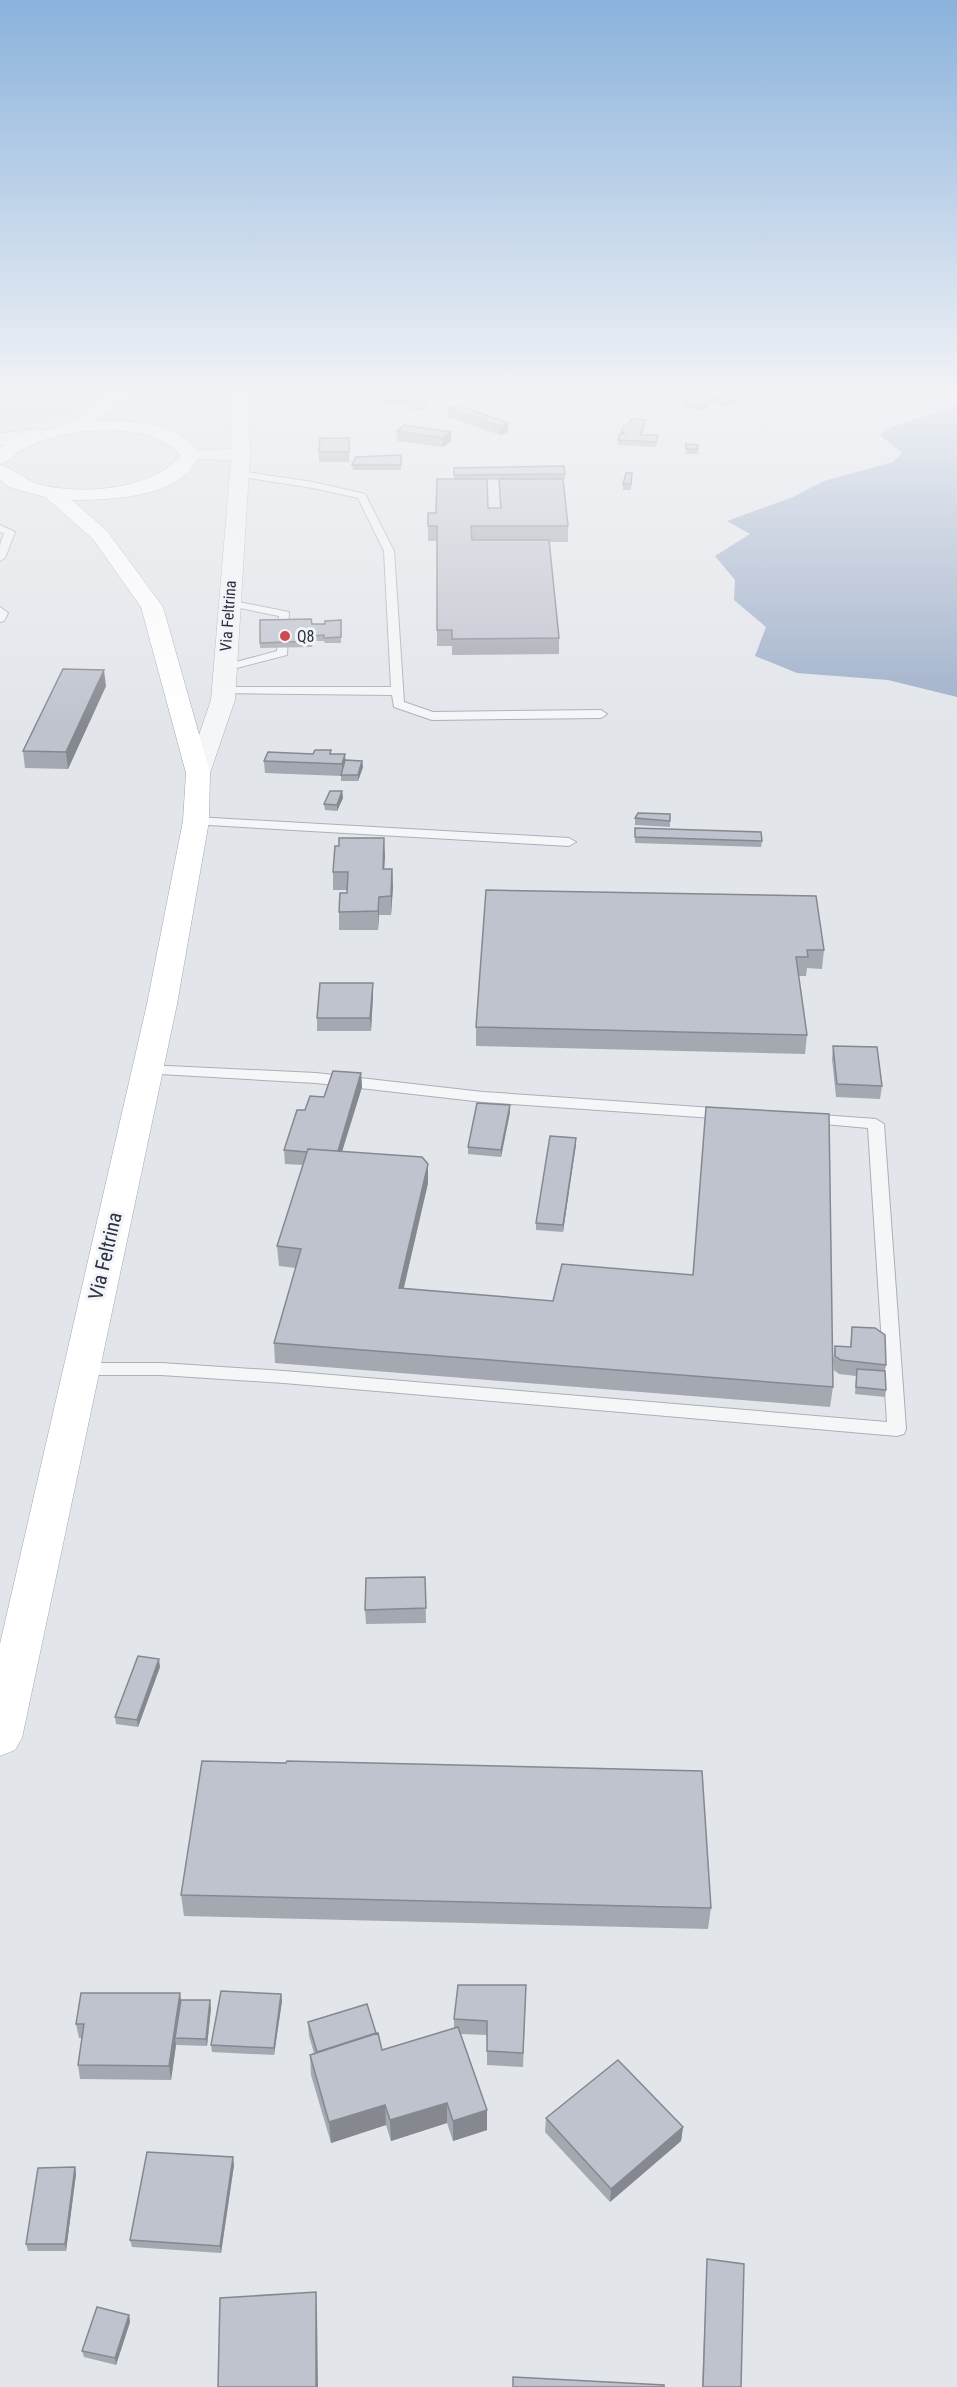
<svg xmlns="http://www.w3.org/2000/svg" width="957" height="2387" viewBox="0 0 957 2387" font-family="'Roboto Condensed',sans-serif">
<rect width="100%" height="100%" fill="#e2e5ea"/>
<!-- green -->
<path fill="#c6d4c3" d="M0 394H98L75 413 25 423 0 425Z"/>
<!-- water -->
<path fill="#9eafc9" d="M957 405V697L888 680 797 673 755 656 766 627 734 600 735 580 715 556 750 534 727 521 793 497 824 481 893 462 902 453 880 435 891 427Z"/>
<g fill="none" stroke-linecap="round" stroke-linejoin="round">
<!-- lane casing -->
<g stroke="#abafb8" stroke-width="2">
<path id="lane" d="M241 394H328L324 397 238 399V395Z
M239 471 313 482 365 494 394 551 404 702 433 712 601 710 607 714 601 718 432 720 394 707 392 695 220 693 218 691 224 687H391L384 551 358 498 313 488 236 476 234 474Z
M0 525 15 532 5 558 0 561V545L4 533 0 532Z
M229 600 289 612 287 655 225 671 221 670V666L277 651 279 616 225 605 224 603Z
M0 607 8 613 4 621 0 622Z
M196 817 569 838 576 842 569 846 191 824 190 821 191 818Z
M147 1065 316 1073 483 1092 728 1109 736 1114 728 1119 483 1102 316 1083 142 1073 139 1070 142 1067Z
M808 1114 876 1119 884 1124 906 1429 904 1434 897 1436 284 1383 161 1375H81L75 1373 72 1369 75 1365 81 1363H161L284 1371 887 1422 868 1128 802 1122 800 1119 802 1116Z"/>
</g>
<!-- street casing -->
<g stroke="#abafb8" stroke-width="1">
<path id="street" d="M231 394H249L250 454 235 700 210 773 207 778 198 780 189 778 186 773 211 700 231 460 184 459 182 455 184 451 232 449Z
M38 429 45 431 47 435 45 439 0 445V433Z"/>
</g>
<!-- primary casing -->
<g stroke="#a2a8b6" stroke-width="1">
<path id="primary" d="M110 394H130L96 421C133 420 178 422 200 455 196 461 192 469 186 474 160 498 105 500 72 500L107 531 163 607 210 773 209 821 177 1004 22 1738 15 1750 0 1756V1644L147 1004 183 821 186 773 141 607 93 539 45 497 9 487 0 480V465C15 469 26 481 41 485 83 495 153 490 181 455 150 422 84 427 44 440 37 442 30 446 23 449 14 454 10 461 0 464V448C20 432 43 432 67 424 81 419 97 403 110 394Z"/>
</g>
<!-- lane -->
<use href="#lane" fill="#f5f6f8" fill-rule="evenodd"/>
<!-- street -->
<use href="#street" fill="#f5f6f8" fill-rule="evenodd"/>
<!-- primary -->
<use href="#primary" fill="#fff" fill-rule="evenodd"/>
</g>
<!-- wall -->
<path fill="#a4a8b0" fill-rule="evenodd" d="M383 394H425L426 410H410L409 405H383Z
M704 396 737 398V402L725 407 704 401Z
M683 401 709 403V408L699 411 683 406Z
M447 408 508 423V432L500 435 448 417Z
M645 424 641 435H658L656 447 618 445V440L621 432 627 426Z
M397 431 451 432V441L443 447 397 441Z
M686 444 698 445V454H686Z
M349 447V462H319V452Z
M401 455V470H353L352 465Z
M454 468 565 474V479H563L568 526V542H549L559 638V654L452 655V646H437V541H428V513H436L454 479ZM487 480H499L500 508H488Z
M632 473 631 490H623V484Z
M341 620V643H325L324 641H313L312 647 260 648V643L312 624H325Z
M106 686 68 769 25 768 23 751Z
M331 750V754H345V760L362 761 363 767 358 781H341V776L265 773 264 761 313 754Z
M342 791 343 798 337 811 325 810 324 804Z
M635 818 670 821V827L635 825Z
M635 828 762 841 761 847 635 843Z
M339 846 385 856 384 869H392L393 887 391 915H379L378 930H339V912L347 893V890H333V872Z
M486 890 824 950 822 969 807 968 806 976H798L807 1035 805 1054 476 1046V1027Z
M373 983V996L371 1031H317V1018Z
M833 1046 882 1086 880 1099 836 1097 832 1059Z
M361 1073 362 1087 342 1151 428 1164V1183L404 1288 833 1387 830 1407 275 1363 274 1343 296 1268 279 1266 277 1246 303 1165 285 1164 284 1150 305 1110Z
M510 1112 501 1157 468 1154V1147Z
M576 1138 563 1232 536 1230V1223Z
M852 1327 886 1365 885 1371 886 1390 885 1397 855 1394 856 1376 839 1374 834 1370 833 1360 835 1346 850 1347Z
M425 1577 426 1623 366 1624 365 1610Z
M160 1667 138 1727 116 1724 115 1717Z
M181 1895 711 1908 708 1929 184 1916Z
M526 1985 523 2067 487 2065V2035L461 2034 487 2110V2130L453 2141 447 2123 391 2141 386 2125 331 2143 311 2075 310 2055 314 2053 309 2036 308 2022 376 2033 382 2050 454 2028V2019Z
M281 1994 282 2001 274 2055 212 2052 211 2045Z
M181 2000 211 2008 207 2046 176 2045 171 2080 80 2079 78 2065 82 2038H79L76 2024Z
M546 2118 683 2127 681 2141 610 2202 545 2132Z
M234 2165 221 2253 132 2247 130 2240Z
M75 2167 76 2174 66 2251H28L26 2244Z
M707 2259 741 2387H702Z
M129 2315 130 2322 116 2365 84 2357 82 2351Z"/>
<!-- shaded-wall -->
<path fill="#868890" d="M737 398V402L725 407 726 402Z
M709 403V408L699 411 700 406Z
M645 420V424L639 440 640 435Z
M508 423V432L500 435V426Z
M451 432V441L443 447V438Z
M104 670 106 686 68 769 66 752Z
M345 754 346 766 342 776V764Z
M362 761 363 767 358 781V775Z
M342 791 343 798 337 811V805Z
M384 838 385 856 383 887V869Z
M392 869 393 887 391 915V896Z
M379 897V915L378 930V911Z
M373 983V996L371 1031 370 1018Z
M361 1073 362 1087 337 1168 336 1155Z
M510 1105V1112L501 1157V1150Z
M576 1138V1145L563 1232V1225Z
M428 1164V1183L399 1308V1288Z
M159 1659 160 1667 138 1727 137 1720Z
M180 1993 182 2007 175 2038 176 2045 171 2080 169 2066Z
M281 1994 282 2001 274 2055V2048Z
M210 2000 211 2008 207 2046 206 2039Z
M447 2103V2123L391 2141 390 2120Z
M385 2105 386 2125 331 2143 329 2122Z
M487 2110V2130L453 2141V2121Z
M683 2127 681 2141 610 2202 611 2189Z
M233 2157 234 2165 221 2253 220 2246Z
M75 2167 76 2174 66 2251 65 2244Z
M316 2292 317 2311 318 2387H316Z
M129 2315 130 2322 116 2365 115 2358Z"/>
<!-- building -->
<path fill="#bfc3cd" stroke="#868890" stroke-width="1.5" d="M409 394H425V396L409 397Z
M710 394H726L737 398 726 402 704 396Z
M692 398 709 403 700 406 683 401Z
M458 405 508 423 500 426 447 408Z
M631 419 645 420 640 435H658L656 442 618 440 620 434H625L621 432 623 426H627Z
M404 425 451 432 443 438 397 431Z
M320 438H349V452H319Z
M686 444 698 445V449H686Z
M401 455V465H352L356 457Z
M564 466 565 474 454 475V468Z
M626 473H632L631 484H623Z
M437 479H487L488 508H501L499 479H563L568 526H471L472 540H549L559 638 452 639V630H437V526H428V513H436Z
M311 619 312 624H325V621L341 620V637L324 638V635L313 636 312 641 260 643V620Z
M63 669 104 670 66 752 23 751Z
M315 750H331L330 754H345L342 764 264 761 268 752 313 754Z
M345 760 362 761 358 775H341Z
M330 791H342L337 805 324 804Z
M638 813 670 814V821L635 818Z
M635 828 761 832 762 841 635 837Z
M339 838H384L383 869H392L391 896 379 897 378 911 339 912 340 893H347L348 872H333L335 846H339Z
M486 890 816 896 824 950H807L808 957H796L807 1035 476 1027Z
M320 983H373L370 1018H317Z
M833 1046 877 1047 882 1086 837 1084Z
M333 1071 361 1073 338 1151 308 1149 307 1152 284 1150 297 1110H305L310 1096 324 1097Z
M477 1103 510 1105 501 1150 468 1147Z
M706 1107 829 1114 833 1387 274 1343 301 1249 277 1246 308 1149 422 1157 428 1164 399 1288 553 1301 562 1264 693 1275Z
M550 1136 576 1138 563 1225 536 1223Z
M852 1327 875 1328 885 1335 886 1365 841 1360 835 1356V1346L851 1347Z
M857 1369 885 1371 886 1390 856 1387Z
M425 1577 426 1608 365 1610 366 1578Z
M138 1656 159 1659 137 1720 115 1717Z
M202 1761 286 1763 287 1761 702 1771 711 1908 181 1895Z
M458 1985H526L523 2053 487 2051V2021L454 2019Z
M221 1991 281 1994 274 2048 211 2045Z
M81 1993H180L169 2066 78 2065 84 2024H76Z
M181 2000H210L206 2039 175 2038Z
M367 2004 376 2033 317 2052 308 2022Z
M458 2027 487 2110 453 2121 447 2103 390 2120 385 2105 329 2122 310 2055 378 2033 382 2050Z
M618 2060 683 2127 611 2189 546 2118Z
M147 2152 233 2157 220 2246 130 2240Z
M75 2167 65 2244H26L38 2168Z
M707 2259 744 2264 741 2387H703Z
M316 2292V2387H218L220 2298Z
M97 2307 129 2315 115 2358 82 2351Z
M513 2377 664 2385V2387H513Z"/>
<!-- sky -->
<linearGradient id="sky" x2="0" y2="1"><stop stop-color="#8ab2dc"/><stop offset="0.54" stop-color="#f2f3f6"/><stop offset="1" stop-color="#f2f3f6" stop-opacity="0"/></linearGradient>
<rect width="957" height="728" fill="url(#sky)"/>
<!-- markers -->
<circle fill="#cc4b53" stroke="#f2f4f8" stroke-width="2" cx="285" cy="636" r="6"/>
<g text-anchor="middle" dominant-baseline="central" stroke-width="6" stroke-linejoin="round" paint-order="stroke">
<!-- far-street labels -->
<g font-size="16" fill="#2a3142" stroke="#f2f4f8">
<text transform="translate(228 616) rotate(-86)">Via Feltrina</text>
</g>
<!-- far-poi labels -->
<g font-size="16" fill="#2a3142" stroke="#f2f4f8" text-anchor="start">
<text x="297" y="636">Q8</text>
</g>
<!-- street labels -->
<g font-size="20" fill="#2a3142" stroke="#f2f4f8">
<text transform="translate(105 1256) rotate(-77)">Via Feltrina</text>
</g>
</g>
</svg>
